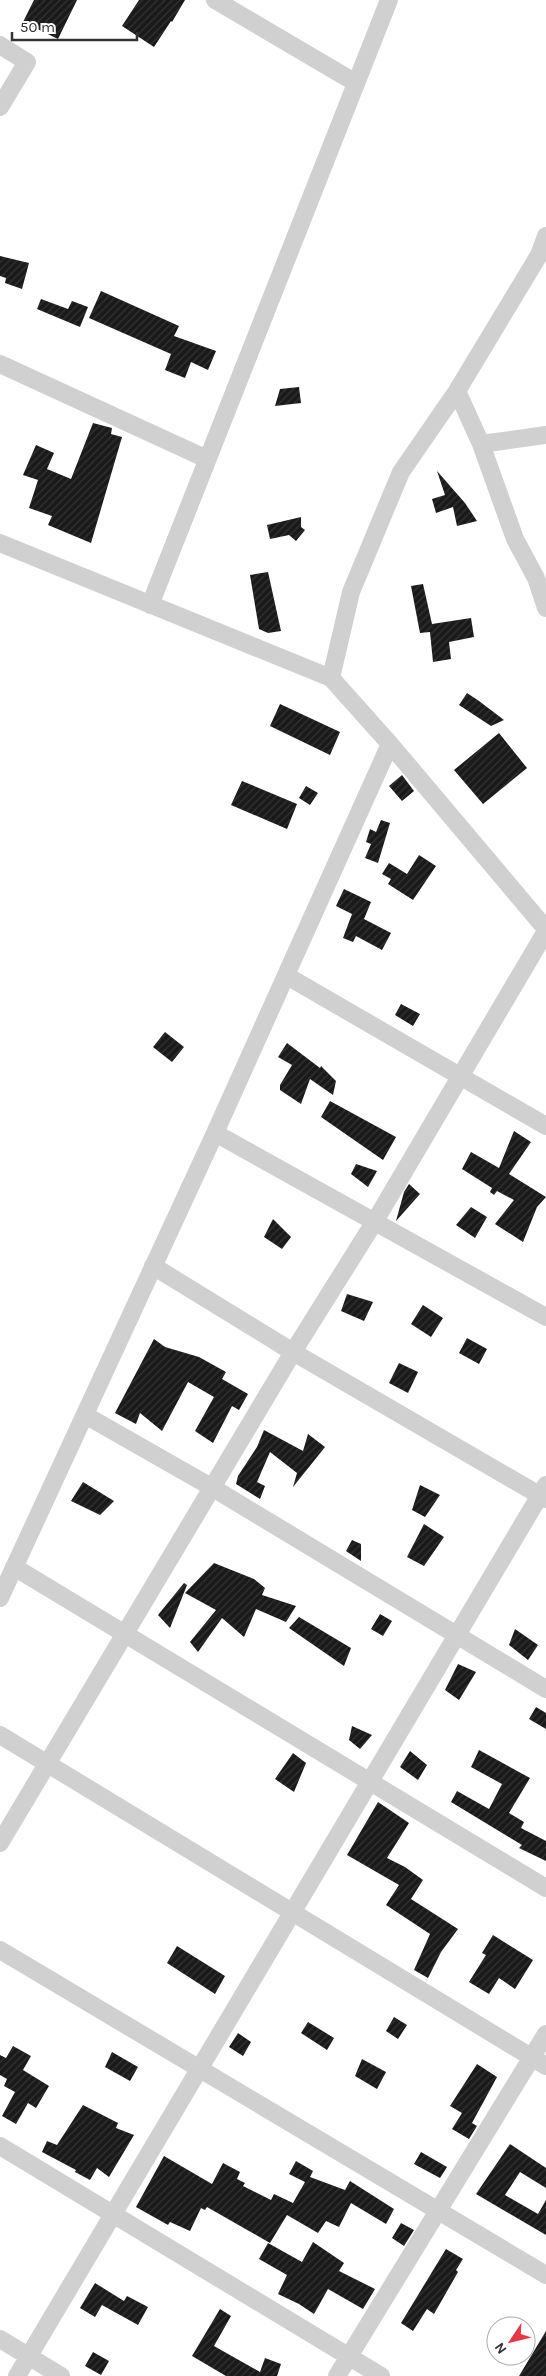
<svg xmlns="http://www.w3.org/2000/svg" width="546" height="2376" viewBox="0 0 546 2376" font-family="Karla,sans-serif">
<defs>
<pattern id="building-hatch" width="6" height="6" patternUnits="userSpaceOnUse" patternTransform="scale(1.25)"><rect width="6" height="6" fill="#1a1a1a"/><path d="M-1 1l2-2M0 6l6-6M5 7l2-2" fill="none" stroke="#333"/></pattern>
</defs>
<rect width="100%" height="100%" fill="#fff"/>
<!-- building -->
<path fill="url(#building-hatch)" d="M34 0H77L58 39 23 22Z
M139 0H185L172 22 171 21 154 47 122 26Z
M0 256 29 263 22 289 5 283 6 278 0 276Z
M101 291 179 326 174 336 216 351 208 370 191 362 185 378 165 370 171 354 89 318Z
M41 299 68 309 72 301 88 307 80 327 37 309Z
M299 387 301 403 275 406 280 389Z
M93 423 112 428 111 434 122 437 91 543 48 525 52 516 29 508 38 480 23 475 36 445 54 453 47 469 71 479Z
M437 471 465 503 477 521 457 526 453 507 436 513 432 499 445 495Z
M301 517V527L305 530 296 541 289 535 270 539 267 525Z
M268 572 281 631 268 633 259 629 250 575Z
M423 584 432 624 471 618 474 637 449 642 451 659 433 662 430 632 420 633 411 586Z
M467 693 479 701 504 720 491 726 459 705Z
M280 704 340 732 330 755 270 726Z
M499 733 527 768 483 804 454 770Z
M402 775 414 791 402 801 389 786Z
M242 781 297 804 287 829 231 805Z
M306 786 318 793 310 805 299 798Z
M381 820 390 823 378 863 365 858 371 844 366 842 370 829 376 832Z
M419 855 436 866 413 900 388 884 391 879 382 874 389 863 407 874Z
M344 889 371 902 364 919 391 933 382 950 356 936 353 942 343 938 352 914 336 906Z
M401 1004 420 1014 413 1026 395 1015Z
M165 1032 184 1047 172 1062 153 1047Z
M287 1043 320 1068 321 1066 336 1081 333 1095 310 1079 301 1104 280 1090V1085L292 1065 278 1057Z
M330 1101 396 1137 383 1160 321 1117Z
M514 1131 531 1142 509 1174 546 1197 537 1207 523 1242 495 1224 514 1200 497 1191 494 1195 490 1192 492 1188 462 1169 471 1152 499 1168Z
M356 1164 377 1171 368 1187 351 1174Z
M409 1184 420 1194 396 1221 404 1192Z
M471 1207 487 1217 475 1238 456 1225Z
M273 1219 291 1237 282 1249 264 1237Z
M347 1294 373 1302 364 1321 341 1311Z
M423 1305 443 1318 431 1337 411 1324Z
M467 1338 487 1349 479 1364 459 1353Z
M154 1339 165 1347 199 1357 226 1372 222 1379 248 1394 239 1410 232 1406 213 1443 195 1431 214 1397 188 1382 162 1431 140 1413 136 1424 115 1413Z
M399 1363 418 1372 408 1393 389 1383Z
M264 1430 303 1451 308 1434 325 1447 293 1487 297 1473 270 1452 257 1482 265 1486 260 1499 236 1484 238 1476 257 1447Z
M83 1482 114 1501 100 1515 71 1501Z
M420 1485 440 1495 425 1517 412 1510Z
M424 1524 444 1537 424 1566 407 1557Z
M352 1540 361 1544V1561L346 1551Z
M214 1563 254 1579 265 1588 262 1595 296 1606 286 1622 256 1609 244 1637 222 1618 198 1652 190 1642 216 1610 185 1593Z
M184 1583 187 1585 170 1628 158 1615Z
M380 1614 392 1621 383 1636 371 1629Z
M299 1617 351 1648 344 1666 289 1628Z
M515 1629 538 1645 528 1660 509 1645Z
M458 1664 476 1672 459 1700 445 1690Z
M536 1707 546 1713V1729L529 1719Z
M352 1726 372 1735 360 1749 349 1740Z
M479 1750 530 1778 509 1813 524 1822 521 1828 546 1841V1861L519 1848 522 1845 451 1802 457 1791 489 1809 502 1784 471 1767Z
M410 1751 427 1765 418 1780 400 1767Z
M293 1753 306 1763 294 1792 275 1779Z
M378 1802 409 1823 387 1858 405 1867 423 1880 411 1899 458 1929 441 1952 428 1978 414 1970 430 1934 386 1905 399 1885 347 1855Z
M493 1935 533 1960 515 1989 499 1978 489 1994 469 1982 486 1955 482 1953Z
M177 1946 225 1976 215 1994 167 1963Z
M394 2017 407 2025 398 2039 386 2031Z
M308 2022 334 2038 327 2050 301 2033Z
M238 2033 251 2042 243 2056 229 2047Z
M13 2046 31 2056 23 2070 49 2086 36 2108 28 2103 16 2124 2 2116 15 2092 4 2086 7 2079 0 2075V2055L6 2058Z
M112 2052 138 2067 130 2081 105 2067Z
M362 2059 386 2072 377 2089 355 2076Z
M477 2064 497 2077 472 2123 477 2126 469 2139 452 2129 462 2113 450 2106Z
M83 2105 118 2123 116 2128 134 2135 109 2177 97 2168 90 2180 75 2172 76 2170 42 2152 47 2141 57 2145Z
M510 2144 546 2168V2188L520 2172 505 2195 538 2214 546 2200V2235L476 2194Z
M421 2152 447 2167 440 2178 414 2164Z
M164 2156 212 2184 223 2163 240 2172 237 2179 245 2183 243 2186 271 2200 274 2194 293 2203 305 2182 289 2174 296 2161 313 2171 310 2177 345 2190 350 2181 394 2209 386 2224 351 2203 339 2227 326 2221 318 2233 287 2215 270 2243 207 2207 205 2210 201 2208 190 2231 170 2222 168 2225 136 2207Z
M401 2223 414 2230 404 2246 392 2238Z
M313 2242 344 2263 339 2271 375 2289 363 2309 328 2289 314 2314 299 2304 278 2294 287 2275 259 2259 268 2243 302 2262Z
M446 2249 463 2259 456 2270 458 2272 434 2314 427 2309 413 2331 401 2323Z
M95 2283 124 2301 127 2296 148 2307 138 2325 102 2305 95 2317 80 2308Z
M220 2309 231 2316 214 2346 260 2372 265 2358 281 2364 277 2376H226L192 2356Z
M546 2331V2376H519Z
M93 2352 109 2361 101 2375 85 2366Z"/>
<g fill="none" stroke-linecap="round" stroke-linejoin="round">
<!-- minor -->
<path stroke="#d0d0d0" stroke-width="18" d="M215 0 356 83
M0 45 27 62 0 107
M0 364 207 459
M457 391 481 444 515 539 536 578 546 608
M481 444 546 435
M0 543 331 678 390 744 546 929
M150 605 389 0
M331 678 351 592 401 472 457 391 539 255 546 236
M287 976 546 1126
M215 1133 546 1317
M153 1266 293 1352 546 1499
M85 1415 213 1488 546 1689
M14 1567 546 1888
M0 1598 215 1133 390 744
M0 1735 546 2066
M0 1843 293 1352 375 1221 546 931
M0 1950 546 2275
M0 2146 381 2376
M0 2339 61 2376
M17 2376 546 1485
M337 2376 546 2034"/>
</g>
<!-- north arrow -->
<g transform="translate(511 2341) rotate(235)"><circle r="24" fill="#ffffff" stroke="#adadad"/>
<path d="M0-4L9 19L0 12L-9 19Z" fill="#e63946"/>
<text y="-8" font-size="14" font-weight="bold" text-anchor="middle" fill="#333333">N</text>
</g>
<!-- scale -->
<path d="M12 32v8h125v-8" fill="none" stroke="#333333" stroke-width="2.5"/>
<text x="20" y="32" font-size="15" fill="#333333" stroke="#ffffff" stroke-width="4" paint-order="stroke">50 m</text>
</svg>
